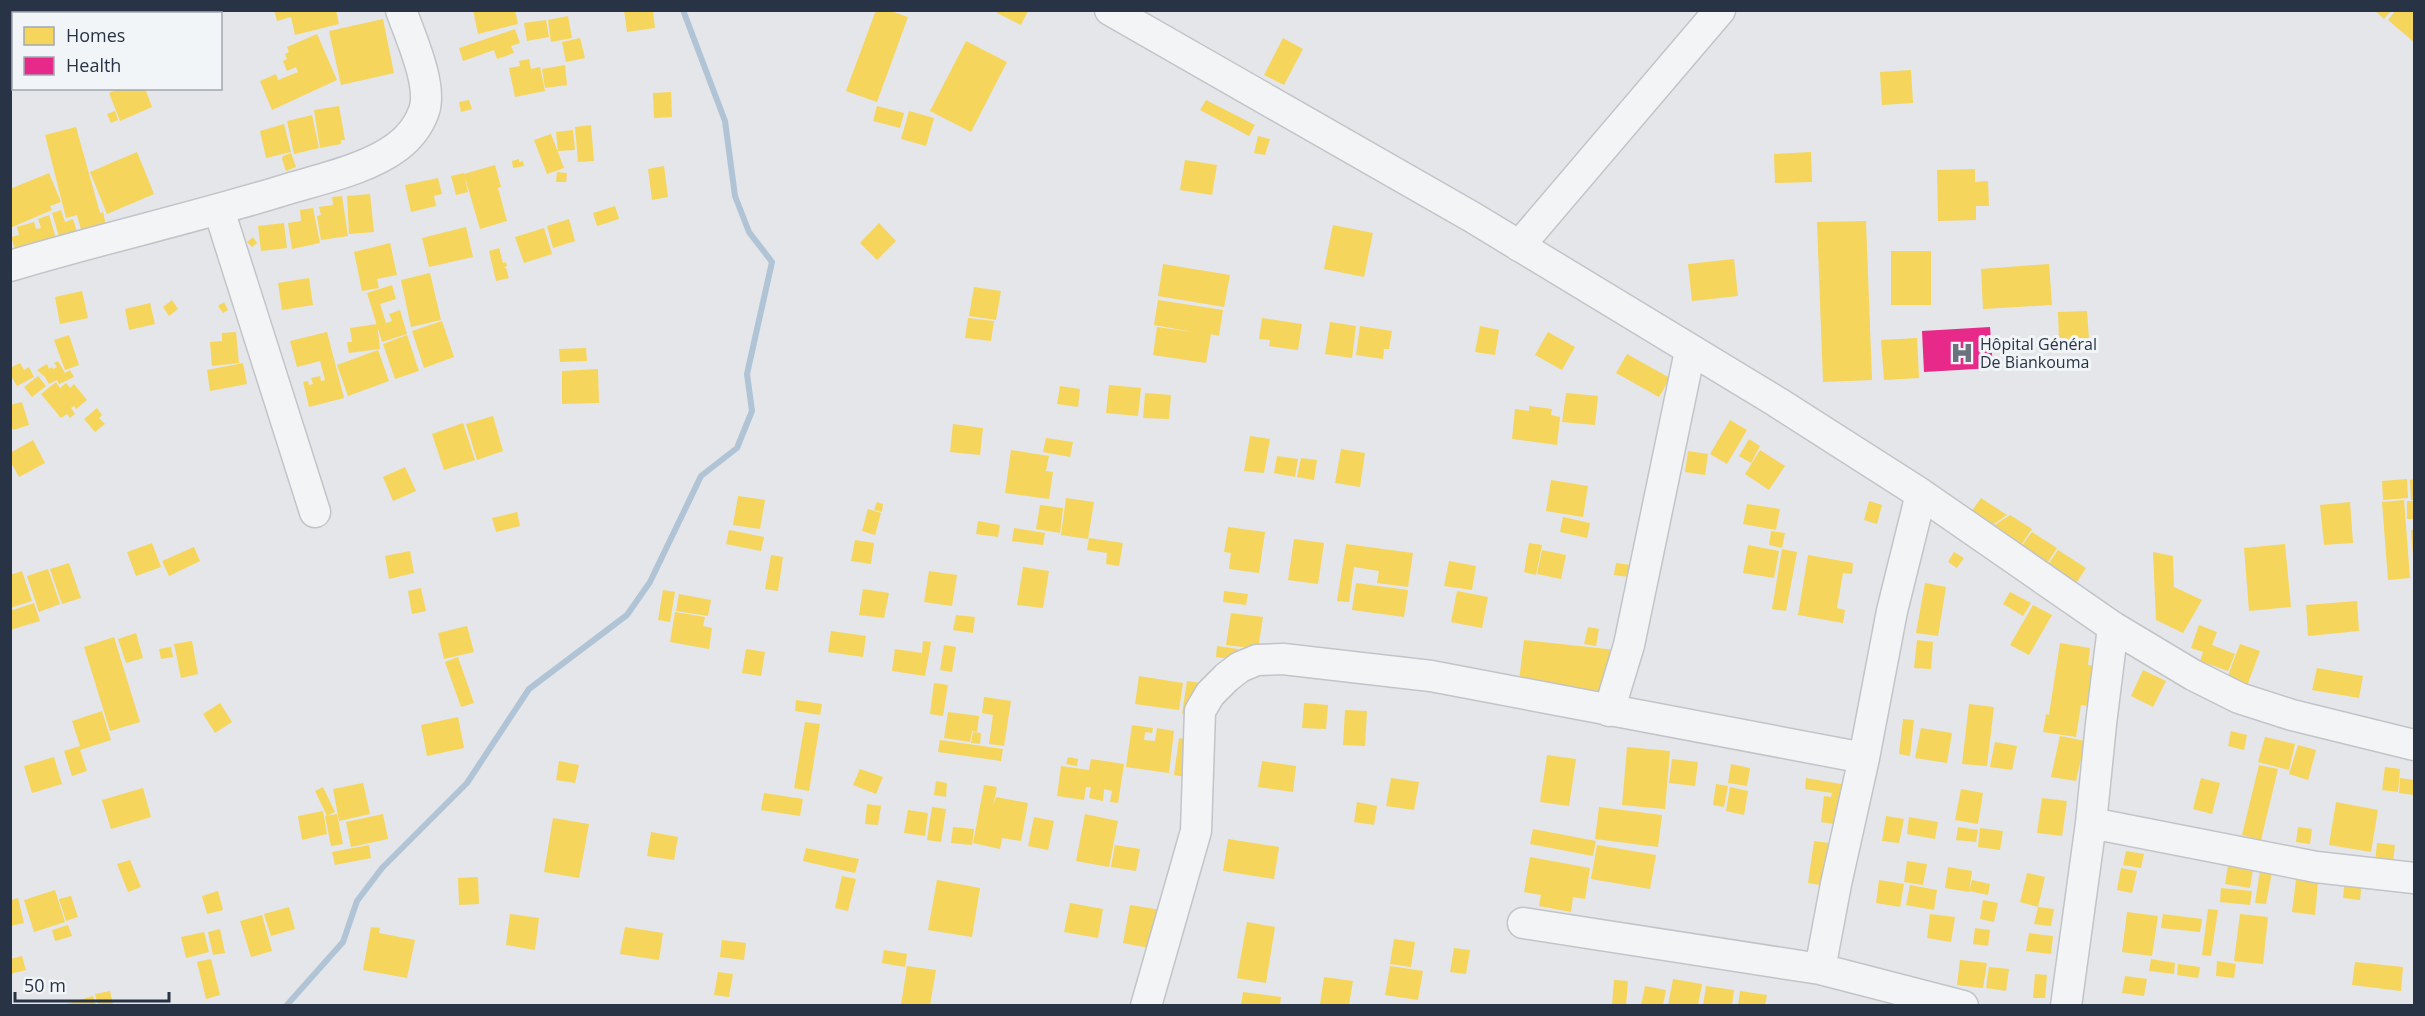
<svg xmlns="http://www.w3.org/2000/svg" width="2425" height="1016" viewBox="0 0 2425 1016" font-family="'Open Sans',sans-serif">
<rect width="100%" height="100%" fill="#e4e6e9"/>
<!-- homes -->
<path fill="#f6d55c" d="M274 10H336L339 24 295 35 291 17 277 21Z
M473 10H515L518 24 478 34Z
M624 10H653L655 28 627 32Z
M876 10H888L908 17 877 102 846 91Z
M998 10H1026L1028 11 1021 25 997 13Z
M2374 10H2392L2384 19Z
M2396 10H2414V42L2388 20Z
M568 16 572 38 551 42 548 20Z
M383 19 394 73 341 85 329 31Z
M546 20 549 37 527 41 524 23Z
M515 29 520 43 511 46 514 53 497 59 494 50 463 61 459 48Z
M317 34 337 80 272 110 260 81 276 74 278 80 298 72 296 67 287 71 283 61 287 59 285 54 289 52 287 47Z
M580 38 585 58 566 62 562 42Z
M1283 38 1303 49 1284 85 1264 75Z
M966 41 1007 62 971 132 930 111Z
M529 59 531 69 540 67 545 91 515 97 509 68 520 66 519 61Z
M565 65 567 85 545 88 542 69Z
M1911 70 1913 103 1882 105 1880 72Z
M120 88H145L152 107 120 121 109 93Z
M671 92 672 117 654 118 653 93Z
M469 100 472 109 461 112 459 102Z
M1206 100 1255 125 1249 136 1200 110Z
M339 106 345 140H341V144L320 148 314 110Z
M877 106 904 113 900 128 873 121Z
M115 111 118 120 111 123 107 114Z
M909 111 934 118 926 146 901 139Z
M312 115 319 148 294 154 287 121Z
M284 124 291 152 266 158 260 131Z
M591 125 594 161 578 162 575 127Z
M76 127 100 213 103 212 107 230 83 237 77 215 66 218 45 135Z
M573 130 575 150 558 151 556 132Z
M551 134 564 168 547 174 534 140Z
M1258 136 1270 139 1265 155 1254 153Z
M137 152 154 194 107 214 90 172Z
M1811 152 1812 182 1775 183 1774 154Z
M291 153 296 167 286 171 282 159 283 156Z
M519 159V162L523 161 524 166 513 168 512 161Z
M1185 160 1217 165 1212 195 1180 190Z
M495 165 501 187 498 188 507 221 480 229 464 174Z
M664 166 668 197 652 200 648 169Z
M1975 169V182L1988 181 1989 206H1976V220L1938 221 1937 170Z
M557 172 567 173 566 182H556Z
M49 173 61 202 50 206 52 210 10 228V189Z
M464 173 468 192 456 195 451 176Z
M438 178 442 194 434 196 436 206 411 212 405 185Z
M370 194 374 232 349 234 347 196Z
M342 196 348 236 321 240 317 216 321 215 319 207 333 205 332 197Z
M615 206 619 219 597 226 593 213Z
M313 208 320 243 292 249 288 223 301 221 300 210Z
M61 210 65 222 73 219 79 238 61 243 52 213Z
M49 215 58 245 18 258 11 237 19 235 17 227 34 222 36 229 41 228 38 219Z
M569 219 575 241 553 248 547 226Z
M1866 221 1872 380 1823 382 1817 222Z
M284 223 287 248 261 251 258 226Z
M879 223 896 241 877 260 860 243Z
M1333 225 1373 233 1364 277 1324 269Z
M466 227 473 257 429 267 422 238Z
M544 228 552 254 524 263 515 237Z
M253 237 257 243 252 247 247 242Z
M390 243 397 275 377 279 379 288 362 291 354 252Z
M499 248 503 263 506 262 507 266 504 268H506L509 278 496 281 489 251Z
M1891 251H1931V305H1891Z
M1734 259 1738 296 1692 301 1688 264Z
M1163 264 1230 275 1224 307 1158 296Z
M2049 264 2052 305 1983 309 1981 269Z
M430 273 441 320 411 327 401 280Z
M309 278 313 305 282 310 278 283Z
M392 285 396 299 380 304 386 323 392 321 389 314 400 310 407 334 382 342 367 293Z
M974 287 1001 291 996 320 969 316Z
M82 291 88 318 60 324 55 297Z
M172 300 178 309 169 316 163 307Z
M1158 300 1223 310 1219 336 1211 334 1206 363 1153 355 1157 327 1193 332 1154 325Z
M224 302 228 310 223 313 218 306Z
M150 303 155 324 129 330 125 309Z
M2087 311 2089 339 2059 341 2058 312Z
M968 318 994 321 991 341 965 338Z
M1262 318 1302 324 1298 350 1269 346 1270 340 1259 339Z
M442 321 454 357 424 368 412 331Z
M1330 322 1356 326 1352 358 1325 354Z
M377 324 380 349 349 353 347 342H352L350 328Z
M1360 326 1392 331 1389 349H1384L1383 359 1356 355Z
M1480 326 1499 330 1495 355 1475 352Z
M236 332 239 363 212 366 210 342 222 341V333Z
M327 332 344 398 309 407 303 382 308 381 309 385 313 384 311 378 320 376 321 381 325 380 320 361 297 367 290 341Z
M1548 332 1575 347 1562 370 1535 355Z
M69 335 79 365 65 370 54 340Z
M407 335 419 371 395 379 383 344Z
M1917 338 1919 378 1884 380 1881 340Z
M586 348 587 361 560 362 559 349Z
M378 350 389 381 348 396 337 365Z
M1627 354 1670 378 1659 397 1616 373Z
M58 361 65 373 70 370 74 377 59 384 57 380 49 384 45 377 37 370 47 364 49 369 52 367 53 369 57 367 54 363Z
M20 363 24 370 29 367 34 377 17 386 10 374V368Z
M243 363 247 384 210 391 207 370Z
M598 369 599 403 562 404V371Z
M38 376 46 386 32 397 24 387Z
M56 382 60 388 66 383 70 388 74 384 87 400 76 409 74 406 71 408 75 414 70 418 67 414 61 418 41 394Z
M1109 385 1141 388 1138 416 1106 413Z
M1060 386 1080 389 1078 407 1057 404Z
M1145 393 1171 395 1169 419 1143 418Z
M1566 393 1598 396 1595 425 1562 422Z
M22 402 29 425 13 430 10 422V405Z
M1529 406 1552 409 1551 415 1560 417 1557 445 1512 439 1515 409 1529 411Z
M97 408 102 415 99 418 105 424 95 432 84 419Z
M493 416 503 451 477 460 466 424Z
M1730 420 1747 430 1727 464 1710 454Z
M463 423 475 460 444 470 432 434Z
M953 424 983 428 980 455 950 452Z
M1250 436 1270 439 1264 473 1244 471Z
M1046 438 1073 442 1070 457 1043 452Z
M1749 439 1760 446 1751 463 1739 456Z
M33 440 45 463 19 477 10 461V453Z
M1341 449 1365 453 1360 487 1335 483Z
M1011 450 1049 456 1046 471 1053 472 1049 499 1005 493Z
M1760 450 1785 466 1769 490 1745 474Z
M1688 451 1708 454 1705 475 1685 472Z
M1277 456 1298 459 1295 477 1274 473Z
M1301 458 1317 460 1314 480 1297 477Z
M405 467 416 491 393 501 383 477Z
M2407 479 2408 498 2383 500 2382 481Z
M2414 479V500H2411L2410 480Z
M1551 480 1588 486 1583 517 1546 511Z
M738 496 765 500 760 529 733 525Z
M1066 498 1094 502 1088 539 1061 535Z
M1981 498 2007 515 1991 526 1971 512Z
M2404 500 2410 578 2388 580 2382 502Z
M1869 501 1882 505 1877 524 1864 520Z
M2407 501H2414V519H2407Z
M877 502 883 504 882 512 874 510Z
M2350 502 2353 543 2324 545 2320 505Z
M1747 504 1780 509 1776 530 1743 524Z
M1040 505 1063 508 1060 533 1036 529Z
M868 509 881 513 875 535 862 531Z
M517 512 520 526 496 532 492 518Z
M2010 515 2032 529 2019 548 1990 528Z
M1563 517 1590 523 1587 538 1560 532Z
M978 521 1000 525 998 537 976 534Z
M1228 527 1265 532 1259 573 1229 569 1231 553 1224 552Z
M1014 528 1045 533 1043 545 1012 541Z
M729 530 764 537 761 551 726 544Z
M2411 530H2414V556H2413Z
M1771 531 1785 533 1782 548 1769 545Z
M2032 532 2057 548 2046 565 2020 548Z
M1089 538 1123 543 1119 566 1106 564 1107 553 1087 550Z
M1294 539 1324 543 1318 584 1288 580Z
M855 540 874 543 871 564 851 561Z
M152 543 161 567 136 576 127 552Z
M1529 543 1542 545 1536 575 1524 572Z
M1346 544 1413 553 1408 587 1377 583 1379 571 1354 567 1349 602 1337 601Z
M2285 544 2291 607 2249 611 2244 548Z
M1748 545 1779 551 1774 578 1743 573Z
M194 547 200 561 169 576 162 561Z
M1782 549 1797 552 1786 611 1772 609Z
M1542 550 1566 555 1561 579 1537 574Z
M2058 550 2086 568 2075 585 2047 566Z
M410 551 414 573 389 579 385 556Z
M1954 552 1964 558 1957 568 1948 562Z
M2153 552 2173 556 2174 587 2202 600 2183 633 2156 620Z
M771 555 783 557 778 591 765 589Z
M1808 555 1853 563 1852 574 1843 573 1837 608 1845 610 1843 623 1798 615Z
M1449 561 1476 566 1472 590 1444 586Z
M69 563 81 598 62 604 50 569Z
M1616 563 1631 565 1629 577 1614 575Z
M1023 567 1049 571 1043 608 1017 605Z
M48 569 60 604 39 612 27 576Z
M22 571 32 601 10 608V575Z
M929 571 957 575 952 606 924 602Z
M1356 583 1408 590 1404 617 1352 610Z
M1925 583 1946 587 1938 636 1916 633Z
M421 588 426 611 412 614 408 591Z
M863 589 889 593 884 618 859 615Z
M663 590 675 592 670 622 658 620Z
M1224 591 1248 594 1246 605 1223 602Z
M1457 591 1488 597 1482 628 1451 622Z
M2010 592 2031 603 2023 616 2003 604Z
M679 594 711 600 708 616 676 611Z
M2357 601 2359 631 2308 636 2306 605Z
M34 603 40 621 10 630V611Z
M2033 605 2052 615 2029 655 2010 645Z
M675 612 705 617 703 626 712 628 709 649 670 642Z
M1231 613 1263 617 1258 649 1226 645Z
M956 615 975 617 973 633 953 630Z
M2199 625 2217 632 2212 645 2235 654 2228 671 2200 661 2203 652 2191 648Z
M467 626 474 652 444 659 438 633Z
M1588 627 1599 629 1596 646 1584 644Z
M831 631 866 636 863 657 828 652Z
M136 633 143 658 126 663 118 639Z
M114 637 140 722 110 731 84 647Z
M1524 640 1616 650 1609 708 1517 697Z
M1917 640 1933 642 1931 669 1914 668Z
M192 641 198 674 181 678 174 644Z
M923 641 931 642 925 676 892 671 895 649 922 653Z
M2060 643 2090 648 2088 665 2094 666 2088 706 2081 705 2076 737 2043 732 2046 714 2049 715Z
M2240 644 2260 651 2247 686 2227 678Z
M944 645 956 647 952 672 940 670Z
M1217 646 1238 649 1236 660 1216 657Z
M171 647 173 657 161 659 159 649Z
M746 649 765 652 761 676 742 673Z
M458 657 474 703 461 707 445 662Z
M2317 668 2363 676 2359 698 2312 690Z
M2143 670 2166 681 2153 707 2131 696Z
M1139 676 1183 683 1179 710 1135 704Z
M1187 681 1201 683 1196 715 1182 714Z
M934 683 948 685 943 716 930 714Z
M984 697 1011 701 1004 746 989 744 993 715 982 713Z
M796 700 822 704 820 715 795 711Z
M220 703 232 722 215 733 203 714Z
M1304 703 1328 705 1326 729 1302 728Z
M1969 704 1994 707 1987 766 1962 764Z
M1345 710 1367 711 1365 746 1343 745Z
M102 711 111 740 80 750 87 771 72 776 64 751 80 746 72 721Z
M948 712 979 716 977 732 972 731 970 742 944 738Z
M458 717 464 748 427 756 421 725Z
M1903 719 1914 720 1910 756 1899 754Z
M805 722 820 724 809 791 794 788Z
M1132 725 1153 728 1152 733 1145 732 1144 740 1155 741 1157 728 1174 731 1169 773 1126 767Z
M1921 728 1952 733 1947 763 1915 758Z
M2231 731 2247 735 2244 750 2228 746Z
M973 732 981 733 980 744 971 743Z
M2060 736 2085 741 2076 781 2051 777Z
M2265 737 2295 744 2289 770 2258 762Z
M1179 738 1191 740 1186 777 1174 775Z
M940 740 1003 749 1001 761 938 752Z
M1995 742 2017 746 2012 770 1990 767Z
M2298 745 2316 750 2308 780 2289 774Z
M1627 747 1670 751 1665 809 1622 805Z
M1547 755 1576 759 1569 806 1540 802Z
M54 757 62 784 32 793 24 766Z
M1068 757 1078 759 1077 766 1066 764Z
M1091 759 1124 764 1118 803 1110 802 1112 791 1104 789 1103 801 1089 798 1091 787H1086L1084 800 1057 796 1061 766 1089 770Z
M1672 759 1698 762 1695 786 1669 783Z
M559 761 579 765 575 783 556 780Z
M1262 761 1296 766 1293 792 1258 787Z
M1731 764 1750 768 1747 786 1728 783Z
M2259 765 2278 769 2261 840 2242 835Z
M2385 767 2400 769 2398 792 2382 790Z
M860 769 883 777 876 794 853 785Z
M1391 778 1419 782 1414 810 1386 806Z
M1806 778 1853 786 1847 826 1821 822 1824 796 1831 797 1832 793 1805 789Z
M2201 778 2220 783 2212 814 2193 809Z
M2400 778 2414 780V795L2399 793Z
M936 781 947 783 946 797 934 795Z
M363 783 370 814 339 821 333 789Z
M1716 784 1728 786 1724 807 1713 805Z
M984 785 997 787 993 806 996 797 1028 803 1021 841 1002 838 1000 849 973 843Z
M323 787 335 812 327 816 315 791Z
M1730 787 1748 791 1744 815 1726 811Z
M143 788 151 817 111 829 102 800Z
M1961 789 1983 793 1978 824 1955 820Z
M764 793 803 799 800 816 761 810Z
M2042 798 2067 801 2062 836 2037 833Z
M1357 802 1377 806 1374 825 1354 822Z
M2336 802 2378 810 2371 852 2329 845Z
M867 804 881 806 878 825 865 824Z
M932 807 946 809 941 842 927 840Z
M1599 807 1662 815 1658 847 1595 839Z
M908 810 928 813 925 836 904 833Z
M323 811 327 834 302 840 298 816Z
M337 814 343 844 331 846 325 816Z
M383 814 388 839 351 847 346 822Z
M1085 814 1118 821 1109 867 1076 861Z
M1886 816 1904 819 1899 843 1882 841Z
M1034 817 1054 821 1048 850 1028 846Z
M1909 817 1938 822 1935 839 1907 834Z
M553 818 589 824 579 878 544 872Z
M953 827 974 829 972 845 951 843Z
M1958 827 1978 830 1976 842 1956 840Z
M2298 827 2312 829 2310 844 2296 842Z
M1980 828 2003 831 2000 850 1978 847Z
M1533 829 1596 841 1593 856 1530 844Z
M651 832 678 837 674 860 647 856Z
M1228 839 1279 847 1274 879 1223 871Z
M1814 841 1844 845 1840 877 1822 875 1820 885 1808 883Z
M2377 843 2395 845 2393 864 2375 862Z
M369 845 371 858 335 865 332 852Z
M1115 845 1140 849 1136 871 1111 867Z
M1597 845 1656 855 1650 889 1591 879Z
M806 848 859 859 855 873 803 861Z
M2126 851 2144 854 2141 868 2123 865Z
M1530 857 1590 868 1585 899 1573 897 1571 912 1539 906 1541 895 1524 892Z
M130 860 141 887 128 892 117 864Z
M1907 861 1927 864 1923 885 1904 882Z
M2228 865 2253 869 2250 888 2225 884Z
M1948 867 1972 871 1969 892 1945 888Z
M2121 868 2137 871 2132 893 2117 890Z
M2260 870 2272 872 2266 904 2255 903Z
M2027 873 2045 877 2038 907 2054 909 2051 926 2034 924 2038 907 2020 902Z
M842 876 856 879 848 911 835 908Z
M478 877 479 904 459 905 458 878Z
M2345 877 2362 879 2360 900 2343 898Z
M2296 879 2318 882 2315 915 2292 912Z
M937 880 980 888 972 937 928 930Z
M1879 880 1904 884 1900 907 1876 903Z
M1972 880 1990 884 1988 895 1969 891Z
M1910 885 1937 890 1934 910 1906 905Z
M2221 888 2252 891 2250 905 2220 902Z
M55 890 65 922 34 932 24 900Z
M218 891 223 910 207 914 202 896Z
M71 896 78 917 66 921 59 899Z
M18 898 24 923 10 926V900Z
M1983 900 1998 903 1994 922 1980 919Z
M1070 903 1103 909 1098 938 1064 932Z
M1130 905 1161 910 1154 949 1123 943Z
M289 907 295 929 271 936 264 914Z
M2208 909 2218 910 2211 956 2202 955Z
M2127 912 2158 916 2152 956 2122 952Z
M510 914 539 918 535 950 506 945Z
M1930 914 1955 917 1951 942 1927 938Z
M2163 914 2202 919 2200 932 2161 928Z
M2240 914 2268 917 2263 964 2234 961Z
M262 915 272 951 251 957 240 921Z
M1247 922 1275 927 1266 983 1237 978Z
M68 925 72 936 55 941 52 930Z
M371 927 380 928 379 933 415 940 407 978 363 970Z
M625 927 663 933 659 960 620 954Z
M1975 928 1990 930 1988 946 1973 944Z
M220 929 225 953 213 955 208 932Z
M204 932 209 952 186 958 181 937Z
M2029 933 2053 936 2051 954 2026 951Z
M1394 939 1415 942 1411 967 1390 964Z
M722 940 746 943 744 960 720 957Z
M1454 948 1470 950 1466 974 1450 972Z
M884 950 907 954 905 967 882 963Z
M22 956 26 970 10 974V959Z
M211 959 220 995 206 999 197 962Z
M2151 959 2175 963 2174 974 2149 971Z
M1960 960 1987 963 1983 988 1957 985Z
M2217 961 2236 964 2234 978 2216 976Z
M2355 962 2403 967 2401 991 2352 985Z
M2178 964 2200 967 2198 978 2177 975Z
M907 966 936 970 930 1005H901Z
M1390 966 1423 971 1418 1000 1385 995Z
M1989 967 2009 969 2006 991 1986 988Z
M718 972 733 974 729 997 714 995Z
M2035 974 2047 975 2045 998H2033Z
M2125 976 2147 979 2144 996 2122 993Z
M1324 977 1353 981 1349 1005 1320 1004Z
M1673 979 1702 984 1698 1005H1668Z
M1614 980 1628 981 1626 1005H1612Z
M1645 986 1666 990 1663 1005H1641Z
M1706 986 1734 990 1732 1005H1703Z
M110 991 113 1005H98L95 994Z
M1740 991 1767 995 1765 1005H1738Z
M1243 992 1281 997 1280 1005H1241Z
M93 996 96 1005H63Z"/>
<!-- health -->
<path fill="#e7298a" d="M1990 327 1993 368 1924 372 1922 331Z"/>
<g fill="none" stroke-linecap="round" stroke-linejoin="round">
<!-- stream -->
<path stroke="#b0c4d6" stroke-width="6" d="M286 1006 343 942 357 901 382 868 467 783 529 689 627 615 650 582 701 476 737 448 752 411 747 374 772 262 749 232 735 196 725 121 683 10"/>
<!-- minor casing -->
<g stroke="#c2c4c7" stroke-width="33">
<path id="minor" d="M1110 10 1472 217 1777 402 1921 494 2113 627 2193 675 2239 698 2292 715 2414 745
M219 210 315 512
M1519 246 1720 10
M10 266C103 238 198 217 291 188 325 178 369 168 397 147 409 138 419 125 424 111 433 85 410 36 401 10
M1609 711 1629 645 1690 351
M2091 823 2316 867 2414 878
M1523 923 1820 969 1963 1006
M1820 969 1836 884 1864 758 1892 611 1921 494
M1146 1006 1196 831 1200 711 1210 694 1227 677 1240 667 1257 660 1283 659 1431 676 1864 758
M2066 1006 2091 823 2101 724 2113 627"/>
</g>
<!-- minor -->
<use href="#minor" stroke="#f3f4f6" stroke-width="30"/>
</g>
<!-- icons -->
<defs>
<g id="hospital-bare" transform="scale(1.8)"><path d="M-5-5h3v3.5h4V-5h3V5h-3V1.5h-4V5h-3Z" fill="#6a727e" stroke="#f2f5f8" stroke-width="2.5" paint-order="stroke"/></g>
</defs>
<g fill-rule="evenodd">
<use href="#hospital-bare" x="1962" y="353"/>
</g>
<g text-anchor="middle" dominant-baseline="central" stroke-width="6" stroke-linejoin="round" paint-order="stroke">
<!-- poi labels -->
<g font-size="16" fill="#283445" stroke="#f2f5f8" text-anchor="start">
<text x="1980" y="344">Hôpital Général<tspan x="1980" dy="18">De Biankouma</tspan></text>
</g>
</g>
<!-- border -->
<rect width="2425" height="1016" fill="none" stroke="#283445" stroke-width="24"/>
<!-- legend -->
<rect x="12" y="12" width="210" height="78" fill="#f2f5f8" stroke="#a1a8b0" stroke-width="1.5"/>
<rect x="24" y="27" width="30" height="18" fill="#f6d55c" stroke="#a1a8b0" stroke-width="1.5"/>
<text x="66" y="42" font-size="18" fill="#283445">Homes</text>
<rect x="24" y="57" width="30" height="18" fill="#e7298a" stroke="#a1a8b0" stroke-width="1.5"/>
<text x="66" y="72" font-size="18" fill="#283445">Health</text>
<!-- scale -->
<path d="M15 992v9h154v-9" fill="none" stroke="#283445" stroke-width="3"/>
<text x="24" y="992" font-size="18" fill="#283445" stroke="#f2f5f8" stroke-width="4.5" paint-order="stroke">50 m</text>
</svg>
